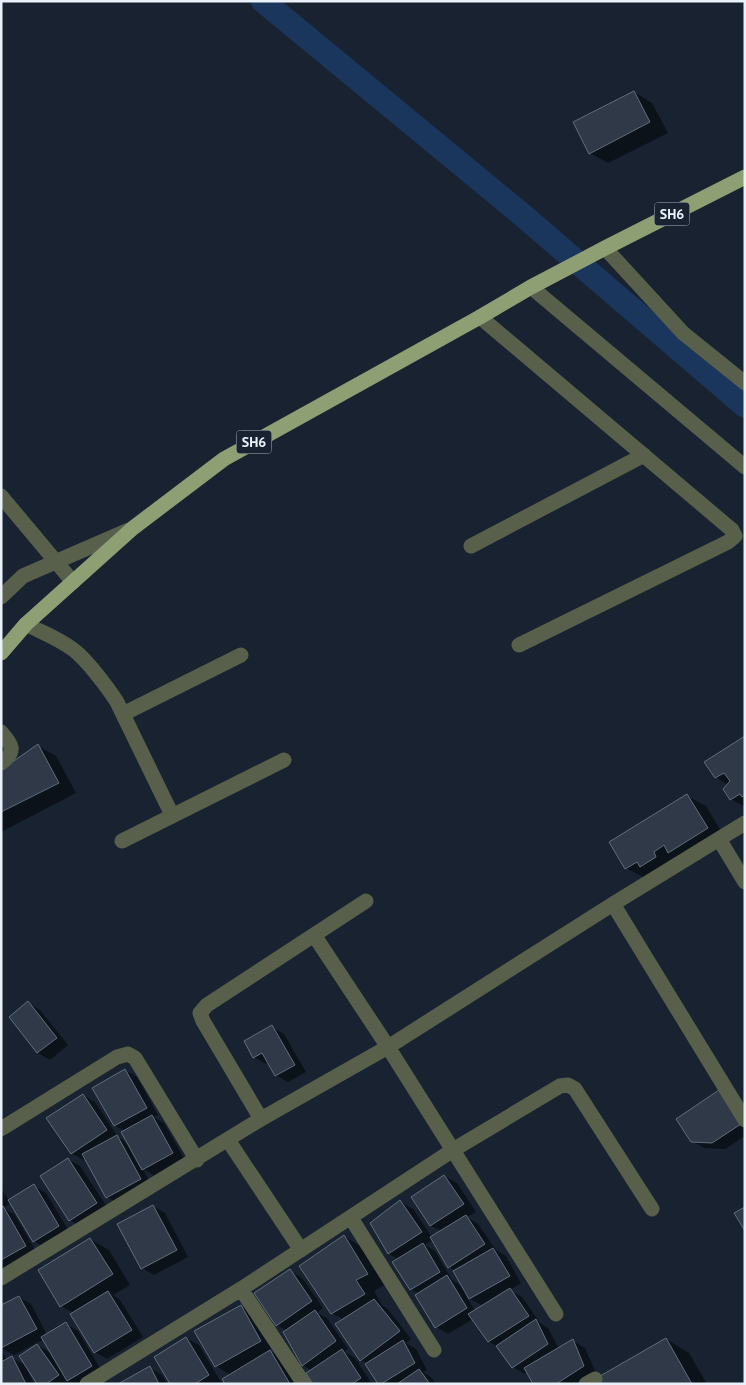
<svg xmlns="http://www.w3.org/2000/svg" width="746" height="1385" viewBox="0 0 746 1385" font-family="'PT Sans',sans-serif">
<rect width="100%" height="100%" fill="#182230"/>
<!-- shadow -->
<path fill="#0007" fill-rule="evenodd" d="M634 92 652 103 668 133 608 163 590 153Z
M745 737V807L731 799 728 785 716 777Z
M38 746 56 756 76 793 1 832V771Z
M687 796 706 806 725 838 645 878 626 868Z
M28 1003 40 1010 68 1045 50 1060 38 1053 10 1017Z
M272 1027 284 1034 306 1072 288 1082 276 1075 269 1062 266 1064 254 1057Z
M125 1070 137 1077 158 1115 154 1117 164 1123 185 1160 155 1176 143 1169 152 1186 119 1204 107 1197 86 1159 84 1160 71 1153 83 1095 95 1102 118 1137 129 1144 125 1131 115 1126 94 1088Z
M745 1119V1136L725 1149 704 1148 692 1141Z
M68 1159 80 1166 109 1210 82 1227 70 1220Z
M444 1176 457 1183 476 1212 467 1217 478 1224 496 1250 506 1256 521 1283 510 1290 522 1297 540 1323 548 1328 559 1349 573 1341 585 1348 596 1373 579 1384H534L528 1372 525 1374 513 1367 498 1347 488 1341 473 1319 448 1334 436 1327 420 1294 411 1289 398 1259 389 1254 372 1223 401 1202 413 1209 432 1237 442 1231 431 1226 413 1197ZM433 1239 449 1267 456 1271 462 1286 452 1280 435 1251 425 1245ZM467 1297 483 1306 475 1311Z
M34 1186 46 1193 70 1233 46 1248 34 1241 11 1203 3 1208 15 1215 37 1253 1 1274V1188L9 1201Z
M153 1206 165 1213 188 1257 154 1275 142 1268Z
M344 1236 362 1247 385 1285 374 1291 382 1305 387 1308 411 1339 406 1343 416 1349 427 1370 423 1372 431 1377 436 1384H379L368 1364 361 1360 344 1320 332 1313Z
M90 1239 109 1250 130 1285 113 1295 120 1300 143 1337 107 1359 95 1352 74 1313 61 1306Z
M290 1271 302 1278 323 1308 317 1313 327 1318 348 1349 344 1352 355 1358 372 1384H315L312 1371 303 1365 284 1333 287 1331 277 1325 256 1293Z
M19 1297 31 1304 47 1335 66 1324 78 1331 103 1373 85 1384H75L71 1382 68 1384H39L37 1345 53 1354 44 1339 14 1355 1 1348Z
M241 1306 253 1314 273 1348 268 1350 288 1362 301 1384H226L230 1375 216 1366Z
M186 1338 199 1345 221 1382 218 1384H171Z
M666 1339 689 1353 707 1384H599Z
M1 1350 7 1360 12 1358 27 1366 26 1367 34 1384H1Z
M150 1368 162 1375 167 1384H121Z"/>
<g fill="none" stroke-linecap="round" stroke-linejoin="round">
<!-- canal -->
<path stroke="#1a365d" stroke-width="24" d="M263 1 520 213 745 406"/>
</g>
<!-- building -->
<path fill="#2f3948" stroke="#626e7e" d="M634 91 650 122 589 154 573 122Z
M745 736V795L742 797 740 794 730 800 723 789 730 781 724 773 715 778 704 762Z
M38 744 59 783 1 812V770Z
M687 794 708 828 668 853 664 845 654 852 656 857 640 867 637 862 625 869 609 842Z
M28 1001 57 1038 37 1053 9 1017Z
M272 1025 295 1065 275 1076 262 1053 253 1058 244 1041Z
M125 1069 147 1108 114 1126 92 1088Z
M719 1090 741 1124 712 1143 691 1142 676 1119Z
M83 1094 107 1130 71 1154 46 1118Z
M152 1115 173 1153 142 1170 121 1132Z
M117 1135 141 1179 106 1198 82 1154Z
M68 1158 97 1203 69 1221 40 1176Z
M444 1175 464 1204 430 1226 411 1197Z
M34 1184 59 1226 33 1242 8 1200Z
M400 1200 422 1232 388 1254 370 1223Z
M153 1205 177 1250 141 1269 117 1224Z
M3 1206 26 1246 1 1260V1207Z
M745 1207V1231L734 1213Z
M466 1215 485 1244 448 1268 430 1237Z
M344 1235 368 1274 356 1280 365 1294 331 1314 299 1266Z
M90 1238 113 1274 60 1307 38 1270Z
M423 1243 440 1272 410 1290 392 1262Z
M493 1248 510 1276 469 1299 453 1271Z
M290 1269 312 1301 276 1326 254 1293Z
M447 1275 467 1308 435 1328 415 1295Z
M510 1288 529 1316 488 1342 468 1314Z
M108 1291 132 1330 94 1353 70 1314Z
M19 1296 37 1329 1 1348V1305Z
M374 1299 400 1331 360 1361 335 1324Z
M241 1305 261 1341 215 1367 194 1331Z
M315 1310 336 1341 302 1366 283 1332Z
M536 1319 548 1344 512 1368 496 1346Z
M66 1322 92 1366 67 1381 41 1337Z
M186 1337 209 1375 195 1384H170L154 1357Z
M666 1338 692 1384H598L595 1379Z
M573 1339 584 1366 556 1384H533L524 1368Z
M403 1340 415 1363 381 1384H378L365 1364Z
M37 1344 59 1375 46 1384H37L19 1356Z
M342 1349 361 1378 352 1384H313L306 1373Z
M270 1350 290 1384H225L222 1379Z
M12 1356 26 1384H1V1362Z
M150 1366 159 1384H118Z
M419 1369 430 1384H397Z"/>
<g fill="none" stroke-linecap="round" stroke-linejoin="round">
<!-- minor -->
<path stroke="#58604b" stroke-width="15" d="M605 248 683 333 745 383
M531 287 745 467
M480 317 732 530 735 536 728 542 519 645
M1 496 73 582
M471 546 644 455
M1 597 23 576 129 530
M26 624C41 632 57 638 71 648 85 657 108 688 117 702L172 815
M123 714 241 655
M1 732C12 745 17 751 1 763
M719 839 745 882
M122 841 284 760
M613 904 745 1120
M314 935 388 1047 556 1314
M261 1119 203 1021 200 1013 207 1005 366 901
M1 1129 117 1057 128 1054 135 1058 197 1160
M228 1140 301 1250
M351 1218 434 1350
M1 1278 261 1119 388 1047 613 904 745 823
M241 1289 304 1384
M87 1384 241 1289 453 1150 560 1086 568 1085 575 1089 652 1209
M586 1384 595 1379"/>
<!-- major -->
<path stroke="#8e9f73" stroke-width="15" d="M1 653 26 624 133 528 224 459 480 317 531 287 605 248 745 177"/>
</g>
<g text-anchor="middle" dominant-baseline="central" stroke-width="5" stroke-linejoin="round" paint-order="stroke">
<!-- shield labels -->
<g fill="#182230" stroke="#abb3bd" stroke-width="1">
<rect x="654.5" y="202.5" width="35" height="23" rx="4"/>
<rect x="236.5" y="430.5" width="35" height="23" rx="4"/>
</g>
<g font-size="14" font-weight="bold" fill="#eaf1fa">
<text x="672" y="214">SH6</text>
<text x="254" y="442">SH6</text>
</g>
</g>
<!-- border -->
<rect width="746" height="1385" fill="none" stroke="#eaf1fa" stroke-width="5"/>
</svg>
